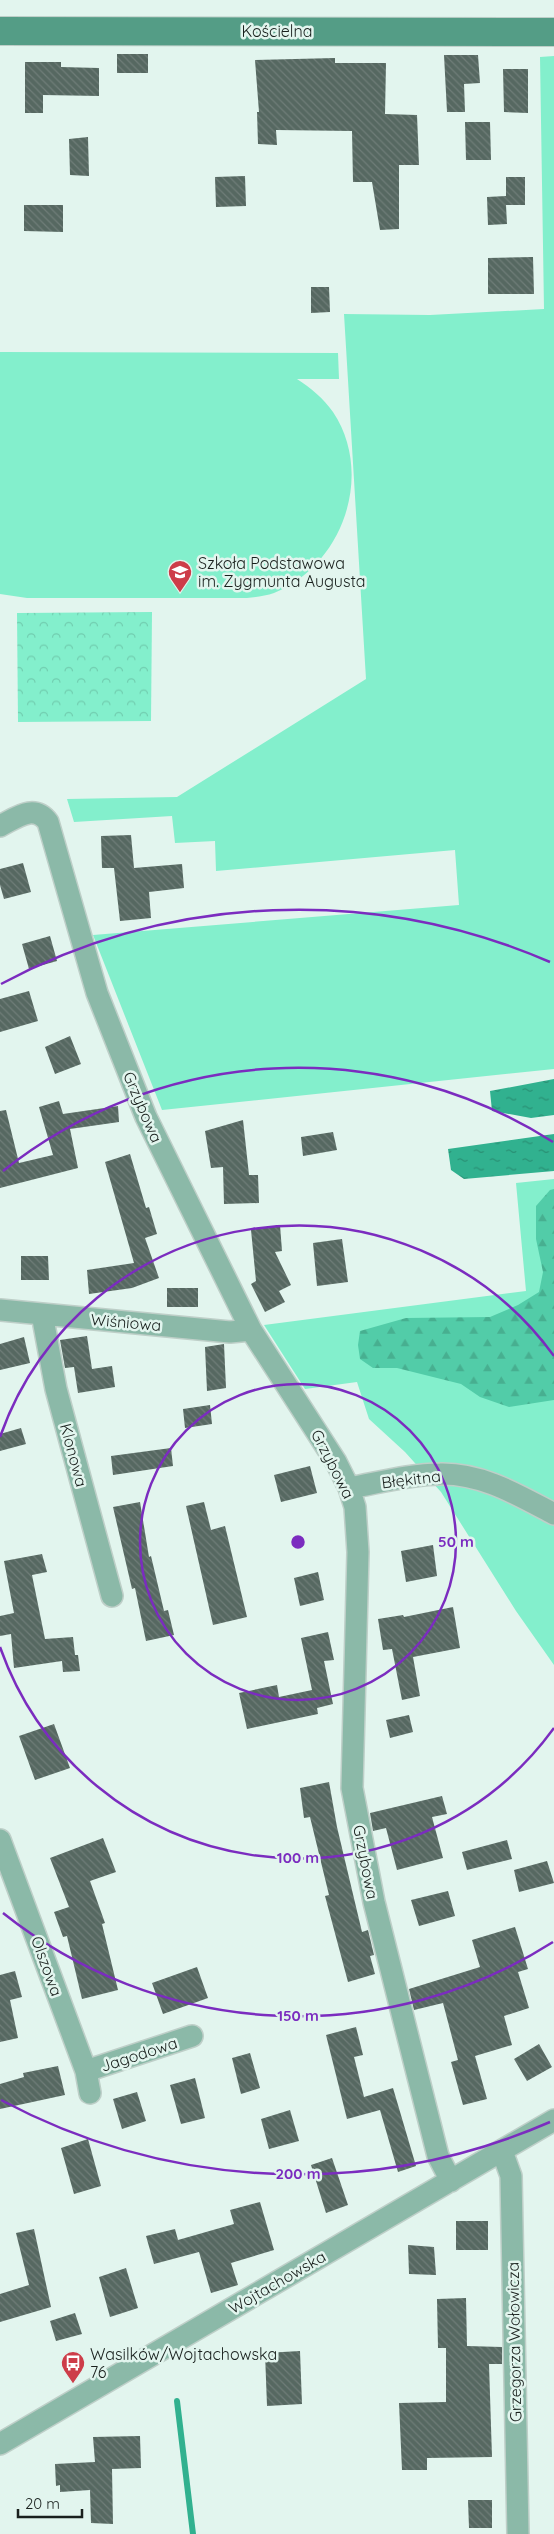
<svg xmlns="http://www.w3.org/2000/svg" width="554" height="2534" viewBox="0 0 554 2534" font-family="Quicksand,sans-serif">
<defs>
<pattern id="forest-firs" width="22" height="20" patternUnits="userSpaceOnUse" patternTransform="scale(1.25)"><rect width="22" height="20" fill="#52cca8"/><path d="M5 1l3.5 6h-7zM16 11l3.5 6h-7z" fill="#47af90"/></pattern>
<pattern id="park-crowns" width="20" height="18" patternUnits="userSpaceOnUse" patternTransform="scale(1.25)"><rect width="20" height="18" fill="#83efcc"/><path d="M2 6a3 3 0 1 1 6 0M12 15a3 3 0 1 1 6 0" fill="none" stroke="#71cdaf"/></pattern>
<pattern id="water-ripples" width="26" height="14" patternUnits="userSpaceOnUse" patternTransform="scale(1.25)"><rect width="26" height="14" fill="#31b18f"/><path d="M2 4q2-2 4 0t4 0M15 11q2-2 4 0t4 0" fill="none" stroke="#299074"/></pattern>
<pattern id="building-back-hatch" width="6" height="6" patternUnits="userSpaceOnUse" patternTransform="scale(1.25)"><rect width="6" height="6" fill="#566861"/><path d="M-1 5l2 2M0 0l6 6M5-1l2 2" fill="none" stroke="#6f7d78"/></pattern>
</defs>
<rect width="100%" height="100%" fill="#e2f5ee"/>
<!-- grass -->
<path fill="#83efcc" d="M554 56V1069L162 1110 93 935 459 905 455 850 216 871 215 841 175 843 172 816 74 822 67 799 177 797 366 679 344 314 430 315 544 309 540 57Z
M0 352 338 353 339 379H297C311 388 323 398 333 412 375 475 342 566 274 593 266 596 256 597 247 598H27L0 594Z
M554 1179V1665L516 1611 441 1492 405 1452 369 1419 357 1382 305 1389 264 1325 526 1291 516 1183Z"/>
<!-- forest -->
<path fill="url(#forest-firs)" d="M554 1189V1400L509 1407 480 1397 461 1384 397 1368H373L360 1359 358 1345 360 1331 406 1318 490 1317 518 1305 539 1292 543 1272 536 1239V1206L550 1190Z"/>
<!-- park -->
<path fill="url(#park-crowns)" d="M152 612 151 721 18 722 17 613Z"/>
<!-- water -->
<path fill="url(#water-ripples)" d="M554 1079V1115L531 1118 492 1111 490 1091Z
M554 1134V1171L464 1179 451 1170 448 1149Z"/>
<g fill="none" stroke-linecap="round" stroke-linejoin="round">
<!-- stream -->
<path stroke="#31b18f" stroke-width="6" d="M177 2401 193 2534"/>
</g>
<!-- building -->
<path fill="url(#building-back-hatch)" d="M117 54H148V73H117Z
M444 55H478L480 83 464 84 465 112H447Z
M335 58V63H386L385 114 417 115 419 165H399V229L380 230 372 182H353L352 131 276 130 277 145 258 144 257 112H259L255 60Z
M25 62H61V67L99 68V96L43 95V113H25Z
M503 69H528V113L504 112Z
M465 122H490L491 160H466Z
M88 137 89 176 70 175 69 139Z
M245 176 246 206 216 207 215 177Z
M506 177H525V205H506L507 224 488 225 487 197 506 196Z
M24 205H63V232L24 231Z
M533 257 534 294H488V258Z
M311 287H329L330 312 311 313Z
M131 835 134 868 182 864 184 888 149 892 151 918 120 921 114 868H102L101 836Z
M23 863 31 892 4 899 0 885V869Z
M50 936 57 961 29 969 22 944Z
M29 991 38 1021 0 1032V999Z
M70 1036 81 1064 55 1074 45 1047Z
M59 1101 63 1114 118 1106 119 1122 70 1129 78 1168 0 1188V1111L6 1110 19 1163 53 1155 39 1107Z
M243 1120 249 1175H258L259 1203 224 1204 223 1167 211 1168 205 1131Z
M333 1132 337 1150 303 1156 301 1137Z
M130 1154 146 1208 149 1207 157 1234 145 1238 159 1278 132 1288 89 1294 87 1270 134 1263 105 1162Z
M280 1225 282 1251 275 1252 291 1285 279 1291 285 1302 265 1312 251 1284 256 1281 251 1230Z
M342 1239 348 1282 317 1286 313 1243Z
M21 1256H48L49 1280H21Z
M167 1288H198V1307H167Z
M87 1336 92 1369 112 1366 115 1387 78 1393 74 1367 65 1368 60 1340Z
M24 1337 30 1363 0 1370V1344Z
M224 1344 226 1388 207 1391 205 1347Z
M210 1405 212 1424 185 1428 183 1409Z
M21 1428 26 1444 0 1451V1434Z
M171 1448 173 1466 113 1475 111 1456Z
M310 1466 317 1493 281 1502 274 1475Z
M140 1502 149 1557 151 1556 164 1611 168 1610 174 1635 146 1641 135 1588 132 1589 113 1507Z
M204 1502 211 1530 225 1526 247 1617 213 1625 186 1506Z
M433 1545 437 1576 406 1582 401 1551Z
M42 1554 47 1572 32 1575 45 1639 73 1637 75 1655H78L80 1671 63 1672 62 1661 14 1668 11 1634 0 1636V1616L14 1613 4 1561Z
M318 1572 324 1600 300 1606 294 1578Z
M453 1607 460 1648 413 1657 420 1696 402 1700 392 1649 383 1650 378 1619 403 1615 404 1617Z
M328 1632 334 1660 324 1661 333 1704 317 1708 318 1714 247 1729 239 1693 277 1685 279 1697 312 1690 301 1638Z
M409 1715 413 1732 390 1738 386 1720Z
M54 1724 70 1768 35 1780 19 1736Z
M329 1782 337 1827 362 1932 368 1930 374 1955 370 1956 375 1974 348 1982 325 1896 329 1895 310 1817 304 1818 300 1788Z
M442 1796 447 1814 432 1817 443 1858 397 1870 386 1828 373 1831 370 1813Z
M103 1838 116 1872 90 1881 105 1923 102 1924 118 1990 82 1999 67 1936 63 1937 54 1912 69 1907 50 1858Z
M507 1840 512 1859 467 1870 462 1852Z
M547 1861 554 1883 519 1892 514 1870Z
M448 1891 455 1916 419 1926 411 1900Z
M515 1927 528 1969 518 1972 529 2008 504 2016 512 2045 475 2056 487 2099 463 2105 451 2062 458 2060 443 2003 414 2010 409 1989 480 1967 472 1940Z
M197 1967 208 1998 163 2014 152 1983Z
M15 1971 22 1997 10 2000 18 2038 0 2042V1975Z
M356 2027 363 2055 354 2057 364 2097 393 2088 416 2166 398 2172 380 2110 347 2119 326 2035Z
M539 2044 552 2067 527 2081 514 2059Z
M250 2053 260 2088 241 2094 232 2058Z
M58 2066 65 2095 0 2109V2084L24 2077 23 2073Z
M195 2078 205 2118 181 2124 170 2085Z
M137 2092 146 2121 122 2129 113 2099Z
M290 2110 299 2141 269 2149 261 2119Z
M88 2139 101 2186 74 2194 61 2148Z
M332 2158 348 2205 326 2213 311 2165Z
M260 2202 274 2250 231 2263 238 2285 211 2293 199 2252 154 2264 146 2236 175 2229 178 2240 234 2224 230 2210Z
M456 2221H488V2250H456Z
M34 2229 51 2307 0 2322V2294L29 2285 16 2233Z
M408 2245 434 2247 436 2275 409 2274Z
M126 2268 138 2308 110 2317 99 2277Z
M466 2298 467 2346 502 2347V2364H489L492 2457 427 2458V2470H402L399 2403 446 2402V2348H438L437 2299Z
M75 2313 82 2334 56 2341 50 2321Z
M300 2351 302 2404 267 2406 265 2353Z
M140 2436 141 2468 112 2469 113 2524 91 2523 90 2490 60 2492V2485L56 2486 55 2464 95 2462 93 2437Z
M468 2500H492V2528H469Z"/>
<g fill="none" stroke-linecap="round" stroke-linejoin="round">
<!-- street casing -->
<g stroke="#becfc8" stroke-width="24">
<path id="street" d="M0 826C16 818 34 803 48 822L97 993 146 1117 251 1330 336 1462 349 1488 355 1507 358 1552 352 1788 374 1902 438 2156 451 2181
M0 1310 230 1332 251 1330
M42 1314 56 1389 112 1596
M349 1488C378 1483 410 1474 440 1474 482 1473 518 1495 554 1514
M0 1840 86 2071 90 2093
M86 2071 192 2036
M502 2151 511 2176 518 2534
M0 2444 554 2120"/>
</g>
<!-- secondary casing -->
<g stroke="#becfc8" stroke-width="30">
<path id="secondary" d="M0 31 554 32"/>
</g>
<!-- street -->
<use href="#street" stroke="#8bb9a8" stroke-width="21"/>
<!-- secondary -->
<use href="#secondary" stroke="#549d86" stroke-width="28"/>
</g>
<!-- distance rings -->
<g fill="none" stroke="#7b2cbf" stroke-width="2.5">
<circle cx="298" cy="1542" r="158"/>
<path d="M554 1728A316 316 0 0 1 0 1647M0 1437A316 316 0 0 1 554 1356"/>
<path d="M553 1942A474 474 0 0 1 3 1913M3 1171A474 474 0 0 1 553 1142"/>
<path d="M550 2122A632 632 0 0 1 1 2100M1 984A632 632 0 0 1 550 962"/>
</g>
<!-- icons -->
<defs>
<g id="school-pin" transform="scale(1.25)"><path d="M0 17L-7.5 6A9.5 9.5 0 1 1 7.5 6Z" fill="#cd3d49" stroke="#e2f5ee"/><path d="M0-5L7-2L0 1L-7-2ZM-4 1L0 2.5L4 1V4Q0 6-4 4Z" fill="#fff"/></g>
<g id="bus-pin" transform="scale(1.25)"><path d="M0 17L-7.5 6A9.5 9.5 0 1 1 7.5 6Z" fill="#cd3d49" stroke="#e2f5ee"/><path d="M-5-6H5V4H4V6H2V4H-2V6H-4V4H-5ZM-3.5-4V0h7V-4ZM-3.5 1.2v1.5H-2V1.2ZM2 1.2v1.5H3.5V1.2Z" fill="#fff"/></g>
</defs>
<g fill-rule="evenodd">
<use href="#school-pin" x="180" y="572"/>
<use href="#bus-pin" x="73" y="2363"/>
</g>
<g text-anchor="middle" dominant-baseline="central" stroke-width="5" stroke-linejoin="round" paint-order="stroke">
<!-- street labels -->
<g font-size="16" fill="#19201d" stroke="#e2f5ee">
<text x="277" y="31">Kościelna</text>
<text transform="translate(143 1107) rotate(67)">Grzybowa</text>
<text transform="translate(126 1322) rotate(5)">Wiśniowa</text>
<text transform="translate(74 1455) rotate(75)">Klonowa</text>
<text transform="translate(333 1464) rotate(63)">Grzybowa</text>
<text transform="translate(411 1479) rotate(-7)">Błękitna</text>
<text transform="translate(366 1862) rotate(79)">Grzybowa</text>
<text transform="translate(47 1966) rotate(70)">Olszowa</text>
<text transform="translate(139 2054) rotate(-18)">Jagodowa</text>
<text transform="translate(277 2282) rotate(-30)">Wojtachowska</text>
<text transform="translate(514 2342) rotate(-91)">Grzegorza Wołowicza</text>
</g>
<!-- poi labels -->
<g font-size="16" fill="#19201d" stroke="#e2f5ee" text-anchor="start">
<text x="198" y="563">Szkoła Podstawowa<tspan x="198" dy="18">im. Zygmunta Augusta</tspan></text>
<text x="90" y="2354">Wasilków/Wojtachowska<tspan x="90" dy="18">76</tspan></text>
</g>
</g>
<circle cx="298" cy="1542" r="8" fill="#7b2cbf" stroke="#e2f5ee" stroke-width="2.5"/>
<g font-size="15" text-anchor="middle" font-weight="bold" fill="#7b2cbf" stroke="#e2f5ee" stroke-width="5" stroke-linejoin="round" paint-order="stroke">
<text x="456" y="1547">50 m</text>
<text x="298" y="1863">100 m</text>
<text x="298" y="2021">150 m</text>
<text x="298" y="2179">200 m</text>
</g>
<!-- scale -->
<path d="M18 2509v8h64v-8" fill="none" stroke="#19201d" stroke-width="2.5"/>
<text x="25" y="2509" font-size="15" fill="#19201d" stroke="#e2f5ee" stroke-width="4" paint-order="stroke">20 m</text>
</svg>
